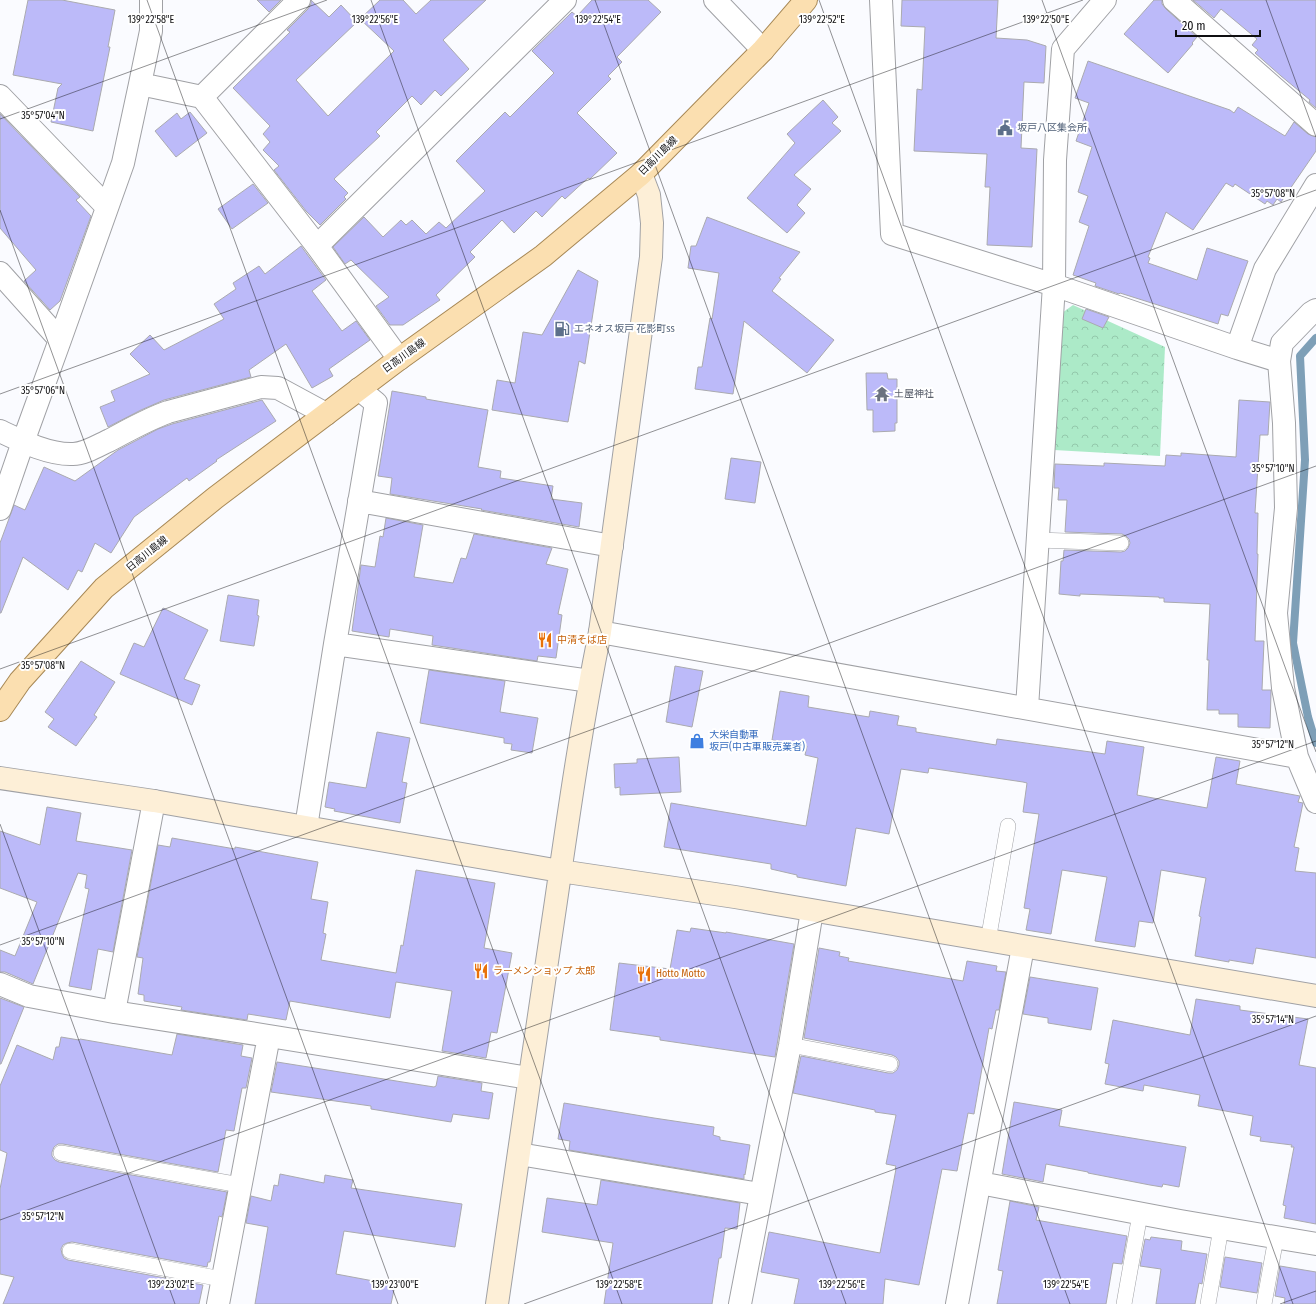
<svg xmlns="http://www.w3.org/2000/svg" width="1316" height="1304" viewBox="0 0 1316 1304" font-family="'Fira Sans Condensed','Noto Sans JP',sans-serif">
<defs>
<pattern id="park-crowns" width="20" height="18" patternUnits="userSpaceOnUse"><rect width="20" height="18" fill="#aceac8"/><path d="M2 6a3 3 0 1 1 6 0M12 15a3 3 0 1 1 6 0" fill="none" stroke="#93c8ab"/></pattern>
</defs>
<rect width="100%" height="100%" fill="#fafbff"/>
<!-- park -->
<path fill="url(#park-crowns)" d="M1073 305 1165 347 1160 456 1054 450 1062 313Z"/>
<g fill="none" stroke-linecap="round" stroke-linejoin="round">
<!-- stream -->
<path stroke="#7e9fb7" stroke-width="8" d="M1316 338 1300 356 1305 460 1293 643 1308 717 1316 743"/>
</g>
<!-- building -->
<path fill="#bcbaf9" stroke="#aaaaaf" d="M28 0H62L115 10 108 47H110L93 131 51 122 58 88 62 84 13 75Z
M257 0H281L269 12Z
M311 0 329 17 341 5 357 22 296 80 328 116 394 51 360 19 380 0H403L416 14 431 0H486L443 40 469 69 441 96 435 90 421 105 412 96 376 132 380 136 334 179 348 193 344 197 346 199 320 225 306 211 274 170 279 166 263 150 270 142 263 134 270 126 233 88 290 32 287 30 308 9 311 4Z
M592 0H648L661 12 617 57 622 62 608 76 611 79 577 113 617 153 590 179 588 178 565 199 562 196 542 217 536 211 514 233 502 220 470 252 475 257 436 295 440 300 403 325H390L376 306 389 297 351 260 345 264 333 247 364 217 383 237 401 220 406 225 412 220 426 234 439 222 446 228 485 191 456 161 505 112 510 117 554 73 532 51 572 12 577 16Z
M902 0H998L996 38 1027 40 1046 46 1044 83 1024 82 1021 148 1037 149 1032 247 987 245 990 187H985L987 154 914 151 917 89 922 90 925 27 901 26Z
M1154 0H1162V4L1166 9 1197 37 1192 43 1193 44 1168 73 1124 34Z
M1193 0H1316V108L1309 102 1310 100 1281 76 1255 53 1258 50 1252 45 1257 39 1221 9 1214 18Z
M1088 61 1230 110 1234 113 1238 107 1285 136 1294 122 1308 134 1316 137V151L1281 202 1277 199 1273 205 1267 201 1265 204 1235 184 1233 187 1226 183 1193 230 1166 212 1148 257 1150 258 1148 263 1197 280 1207 248 1248 261 1228 316 1221 314 1218 324 1120 293 1119 294 1095 286 1096 283 1073 275 1089 226 1079 222 1088 196 1078 192 1092 147 1076 141 1089 103 1075 98Z
M823 100 838 117 832 123 841 131 794 175 811 189 797 205 805 213 787 233 747 198 795 143 787 134Z
M190 112 207 133 176 157 155 131 177 113 181 119Z
M0 114 80 197 76 200 91 216 60 301 50 310 24 281 36 270 0 228Z
M253 184 268 203 232 229 218 209Z
M707 217 800 252 779 278 781 279 772 291 834 340 807 373 744 321 733 394 695 389 698 367H702L710 318 712 319 719 273 688 268 691 246H696Z
M301 246 326 280 312 291 342 331 356 321 370 340 329 369 333 376 312 388 286 344 249 370 251 377 164 400 141 410 108 427 100 407 115 401 111 391 150 374 130 354 150 335 164 350 224 319 214 304 236 289 233 283 259 266 265 274Z
M578 270 598 281 585 364 579 361 568 422 492 410 497 380 515 383 523 332 542 335Z
M1086 309 1109 317 1103 328 1082 319Z
M866 373H887L888 379H897V423H895V431L873 432V410H867Z
M392 391 426 397V399L488 410 478 467 501 471 500 478 553 486 551 499 582 503 579 527 481 510 482 509 390 494 392 478 378 476Z
M262 400 276 421 216 460 217 461 189 481 187 478 134 517 111 553 95 543 82 572 78 570 68 590 23 557 1 613H0V543L14 505 25 510 44 467 75 481 118 450 158 429 172 424Z
M1239 400 1270 402 1268 435H1260L1255 513H1258L1257 554H1258L1255 641H1264L1262 690H1271V693L1270 728 1238 727V714H1219V710H1207L1209 660H1207L1210 604 1164 602V598H1159V597L1080 594V596L1059 594 1061 561H1063L1064 550 1121 552 1125 551 1128 548 1130 543 1129 539 1126 536 1122 534 1065 532 1067 500H1058L1059 488H1054L1055 464 1104 466V463L1165 466 1166 455 1181 456V453L1236 457Z
M731 458 761 462 755 503 725 499Z
M386 518 423 525 414 577 453 583 461 558 466 559 474 534 552 548 546 564 568 569 558 614 562 615 556 658 538 656 537 661 432 645 433 636 390 629 389 637 352 631 361 565 375 567 380 536 383 537Z
M228 595 259 600 257 615 259 616 254 646 220 641Z
M163 608 208 630 184 679 200 685 192 705 120 674 134 643 144 647Z
M81 661 115 682 94 715 97 717 76 746 48 727 54 719 45 712Z
M675 666 703 671 692 727 666 722Z
M429 670 505 681 500 712 538 718 532 753 511 750 512 744 504 743V738L420 723Z
M780 691 809 696 808 707 869 717 870 711 899 716 897 725 916 728V732L996 745 997 739 1105 754 1107 741 1144 747 1137 795 1207 808 1216 757 1240 761 1236 784 1300 796 1298 802 1303 803 1294 847 1299 848 1295 871 1316 873V958L1256 948 1253 964 1229 960V962L1195 956 1201 917 1199 916 1206 878 1161 870 1153 923 1139 921 1135 947 1095 941 1107 877 1062 870 1051 934 1026 930 1030 909 1024 908 1039 814 1023 812 1027 783 1023 782 929 768 928 773 901 769 889 834 856 828 846 886 797 877V875L771 869V864L664 847 671 803 806 826 818 758 805 755 807 746 772 740Z
M377 732 410 738 402 782 407 783 400 823 334 811 335 809 325 807 329 782 366 788Z
M679 757 681 792 620 795V787L615 788 614 764 637 763V759Z
M47 807 81 813 76 841 132 850 113 952 98 949 91 990 69 986 89 889 85 888 87 875 78 873 33 984 5 972H0V950L15 956 37 902 0 888V831L40 845Z
M172 838 235 849V847L318 862 311 899 328 902 323 933 326 934 321 960 396 973 401 945 403 946 416 870 495 883 484 948 512 953 497 1033 491 1032 486 1058 442 1051 452 991 396 982 390 1018 290 1001 286 1020 248 1014 247 1020 181 1010 182 1007 144 1001V995L138 994 143 958 137 957 158 845 170 847Z
M691 928 726 933V932L794 944 775 1057 660 1040V1037L610 1030 619 963 670 969 677 930 690 932Z
M819 948 840 952 839 956 849 958 848 961 963 981 967 961 997 966 996 971 1006 972 999 1010H996L992 1029 989 1028 974 1114 968 1113 957 1171 942 1169 919 1285 885 1279 883 1304H794L799 1279 761 1272 769 1232 880 1253 896 1169H895L896 1166 886 1164 896 1115 875 1112V1110L793 1093 801 1056 888 1073H893L897 1070 899 1065V1061L896 1057 892 1055 804 1038Z
M1030 977 1098 988 1091 1030 1048 1023V1018L1023 1014Z
M0 998 24 1007 1 1064H0Z
M1196 999 1240 1006V1010L1308 1019 1299 1065 1316 1068V1224L1284 1218 1286 1206 1283 1205 1294 1147H1291L1292 1145 1260 1141 1261 1137 1250 1135 1253 1116 1198 1106 1200 1095 1144 1085 1143 1091 1105 1084 1109 1064 1105 1063 1113 1020 1190 1035Z
M177 1034 243 1045 241 1056 252 1058 246 1088H242L234 1131 226 1130 218 1172 63 1144H58L54 1147 52 1152V1156L55 1160 59 1162 227 1192 222 1217 219 1216 210 1262H208L207 1267 72 1242 67 1243 63 1245 61 1249 62 1254 64 1258 68 1260 203 1285 199 1304H3L14 1277 0 1274V1189L7 1153 0 1150V1086L17 1045 53 1060 56 1047H59L61 1037 79 1040 80 1039 172 1055Z
M277 1062 434 1087 436 1086 438 1076 482 1083 481 1091 493 1093 489 1119 453 1114 451 1122 371 1109V1106L271 1092Z
M1014 1102 1062 1110 1059 1126 1186 1147 1179 1187 1163 1184 1162 1187 1150 1185 1088 1173V1172L1046 1164 1043 1182 1002 1174Z
M564 1103 654 1118 714 1127 713 1135 720 1137V1140L750 1145 745 1175 744 1174V1179L569 1150 570 1141 558 1139Z
M280 1174 324 1183 325 1175 353 1180 351 1188 462 1204 455 1247 344 1231 336 1274 395 1285 391 1304H255L268 1227 246 1223 251 1196 271 1201 274 1185 278 1186Z
M601 1180 740 1203 737 1229 725 1228 721 1258H719L712 1304H604L613 1243 542 1232 547 1198 597 1205Z
M1010 1201 1039 1207 1036 1220 1127 1236 1122 1264 1113 1263 1106 1304H997L1003 1271 998 1270Z
M1151 1237 1182 1241 1181 1250 1207 1254 1202 1284 1199 1283 1195 1304H1156L1161 1269 1140 1266 1145 1239 1150 1240Z
M1225 1257 1262 1263 1257 1293 1220 1287Z
M1280 1266 1316 1272V1304H1284L1285 1298 1275 1296Z"/>
<g fill="none" stroke-linecap="round" stroke-linejoin="round">
<!-- lane casing -->
<g stroke="#a0a1a5" stroke-width="16">
<path id="lane" d="M1038 540 1121 543
M988 941 1008 826
M790 1045 890 1064
M61 1153 240 1185
M70 1251 222 1279
M1124 1304 1140 1214
M1208 1304 1221 1228
M1264 1304 1276 1238"/>
</g>
<!-- street casing -->
<g stroke="#a0a1a5" stroke-width="24">
<path id="street" d="M151 0V31L140 84 202 97 317 246 399 359
M715 0 763 50
M881 0 892 234 1054 285 1055 160 1063 49 1105 0
M1174 0 1316 125
M0 96 107 207
M202 97 299 0
M317 246 565 0
M0 273 60 340
M1316 310 1311 313 1282 343 1279 361 1284 423 1286 508 1276 613 1283 688 1297 757 1316 802
M1237 348 1265 269 1316 185
M0 431C21 441 49 455 73 454 85 454 99 445 110 440 129 430 148 419 168 412L261 387 278 388 326 414
M359 501 612 546
M0 509 23 442 60 340 123 163 140 84
M600 632 1297 757
M335 644 590 681
M1027 708 1054 285 1237 348 1279 361
M306 827 335 644 376 403 359 389
M0 984 29 996 114 1012 269 1036
M114 1012 154 801
M519 1154 760 1194
M980 1183 1180 1221 1316 1244
M218 1304 269 1036 529 1078
M740 1304 790 1045 812 911
M957 1304 1023 947"/>
</g>
<!-- secondary casing -->
<g stroke="#a0a1a5" stroke-width="24">
<path id="secondary" d="M0 778 154 801 560 871 735 897 1316 996
M497 1304C516 1170 536 1035 556 901 569 811 582 721 600 632L651 257 652 223 649 195 641 174"/>
</g>
<!-- primary casing -->
<g stroke="#a78856" stroke-width="24">
<path id="primary" d="M0 710 20 681 104 588 215 498 399 359 543 256 641 174 763 50 806 0"/>
</g>
<!-- lane -->
<use href="#lane" stroke="#fff" stroke-width="15"/>
<!-- street -->
<use href="#street" stroke="#fff" stroke-width="22"/>
<!-- secondary -->
<use href="#secondary" stroke="#fdefd7" stroke-width="22"/>
<!-- primary -->
<use href="#primary" stroke="#fbdfb0" stroke-width="22"/>
</g>
<!-- ticks -->
<path fill="none" stroke="#0f0f11" stroke-width="1" stroke-opacity="0.45" d="M147 0 622 1304M371 0 846 1304M595 0 1070 1304M819 0 1293 1304M1042 0 1316 752M1266 0 1316 137M0 119 327 0M0 210 398 1304M0 394 1083 0M0 669 1316 190M0 824 175 1304M0 945 1316 466M0 1220 1316 741M524 1304 1316 1016M1280 1304 1316 1291"/>
<!-- icons -->
<defs>
<g id="civic-bare" transform="scale(1.2)"><path d="M-.6-6.5H3V-4.5H.6V-3L4-1V1h2V6H-6V1h2V-1L-.6-3ZM-1.2 2.5V6h2.4V2.5Z" fill="#5c6f8a" stroke="#fff" stroke-width="2.5" paint-order="stroke"/></g>
<g id="fuel-bare" transform="scale(1.2)"><path d="M-5.5-6h7V0h2V4h1.3V-2.5L3-4.5l.8-.8L6-3V5H2.5V1h-1V6h-7ZM-4.2-4.7v3.2H.2V-4.7Z" fill="#5c6f8a" stroke="#fff" stroke-width="2.5" paint-order="stroke"/></g>
<g id="temple-bare" transform="scale(1.2)"><path d="M0-6L5-2H3V0L6.5 2.5H4V6H1.5V3h-3V6H-4V2.5H-6.5L-3 0V-2H-5Z" fill="#6b7280" stroke="#fff" stroke-width="2.5" paint-order="stroke"/></g>
<g id="restaurant-bare" transform="scale(1.2)"><path d="M-5-6h1v4h1v-4h1v4h1v-4h1v5L-1.5 .5V6h-2V.5L-5-1ZM5-6V6H3V1.5H1.5Q1.5-4 5-6Z" fill="#e8710a" stroke="#fff" stroke-width="2.5" paint-order="stroke"/></g>
<g id="shop-bare" transform="scale(1.2)"><path d="M-5-2.5h2.3a2.7 3.5 0 0 1 5.4 0H5L5.5 6h-11ZM-1.5-2.5h3a1.5 2.3 0 0 0-3 0Z" fill="#3f7fe0" stroke="#fff" stroke-width="2.5" paint-order="stroke"/></g>
</defs>
<g fill-rule="evenodd">
<use href="#civic-bare" x="1005" y="128"/>
<use href="#fuel-bare" x="562" y="329"/>
<use href="#temple-bare" x="882" y="394"/>
<use href="#restaurant-bare" x="545" y="640"/>
<use href="#shop-bare" x="697" y="741"/>
<use href="#restaurant-bare" x="481" y="971"/>
<use href="#restaurant-bare" x="644" y="974"/>
</g>
<g text-anchor="middle" dominant-baseline="central" stroke-width="4" stroke-linejoin="round" paint-order="stroke">
<!-- service labels -->
<g font-size="10" fill="#4e5e75" stroke="#fff" text-anchor="start">
<text x="1017" y="128">坂戸八区集会所</text>
<text x="574" y="329">エネオス坂戸 花影町ss</text>
</g>
<!-- street labels -->
<g font-size="10" fill="#0f0f11" stroke="#fff">
<text transform="translate(658 156) rotate(-45)">日高川島線</text>
<text transform="translate(404 356) rotate(-36)">日高川島線</text>
<text transform="translate(147 554) rotate(-39)">日高川島線</text>
</g>
<!-- worship labels -->
<g font-size="10" fill="#5b616d" stroke="#fff" text-anchor="start">
<text x="894" y="394">土屋神社</text>
</g>
<!-- food labels -->
<g font-size="10" fill="#c56008" stroke="#fff" text-anchor="start">
<text x="557" y="640">中清そば店</text>
<text x="493" y="971">ラーメンショップ 太郎</text>
<text x="656" y="974">Hotto Motto</text>
</g>
<!-- shop labels -->
<g font-size="10" fill="#366cbe" stroke="#fff" text-anchor="start">
<text x="709" y="735">大栄自動車<tspan x="709" dy="12">坂戸(中古車販売業者)</tspan></text>
</g>
</g>
<g font-size="10" text-anchor="middle" fill="#0f0f11" stroke="#fff" stroke-width="4" stroke-linejoin="round" paint-order="stroke">
<text x="151" y="23">139°22'58"E</text>
<text x="375" y="23">139°22'56"E</text>
<text x="598" y="23">139°22'54"E</text>
<text x="822" y="23">139°22'52"E</text>
<text x="1046" y="23">139°22'50"E</text>
<text x="43" y="119">35°57'04"N</text>
<text x="1273" y="197">35°57'08"N</text>
<text x="43" y="394">35°57'06"N</text>
<text x="1273" y="472">35°57'10"N</text>
<text x="43" y="669">35°57'08"N</text>
<text x="1273" y="748">35°57'12"N</text>
<text x="43" y="945">35°57'10"N</text>
<text x="1273" y="1023">35°57'14"N</text>
<text x="43" y="1220">35°57'12"N</text>
<text x="171" y="1288">139°23'02"E</text>
<text x="395" y="1288">139°23'00"E</text>
<text x="619" y="1288">139°22'58"E</text>
<text x="842" y="1288">139°22'56"E</text>
<text x="1066" y="1288">139°22'54"E</text>
</g>
<!-- scale -->
<path d="M1176 30v6h84v-6" fill="none" stroke="#0f0f11" stroke-width="2"/>
<text x="1182" y="30" font-size="12" fill="#0f0f11" stroke="#ffffff" stroke-width="3" paint-order="stroke">20 m</text>
</svg>
